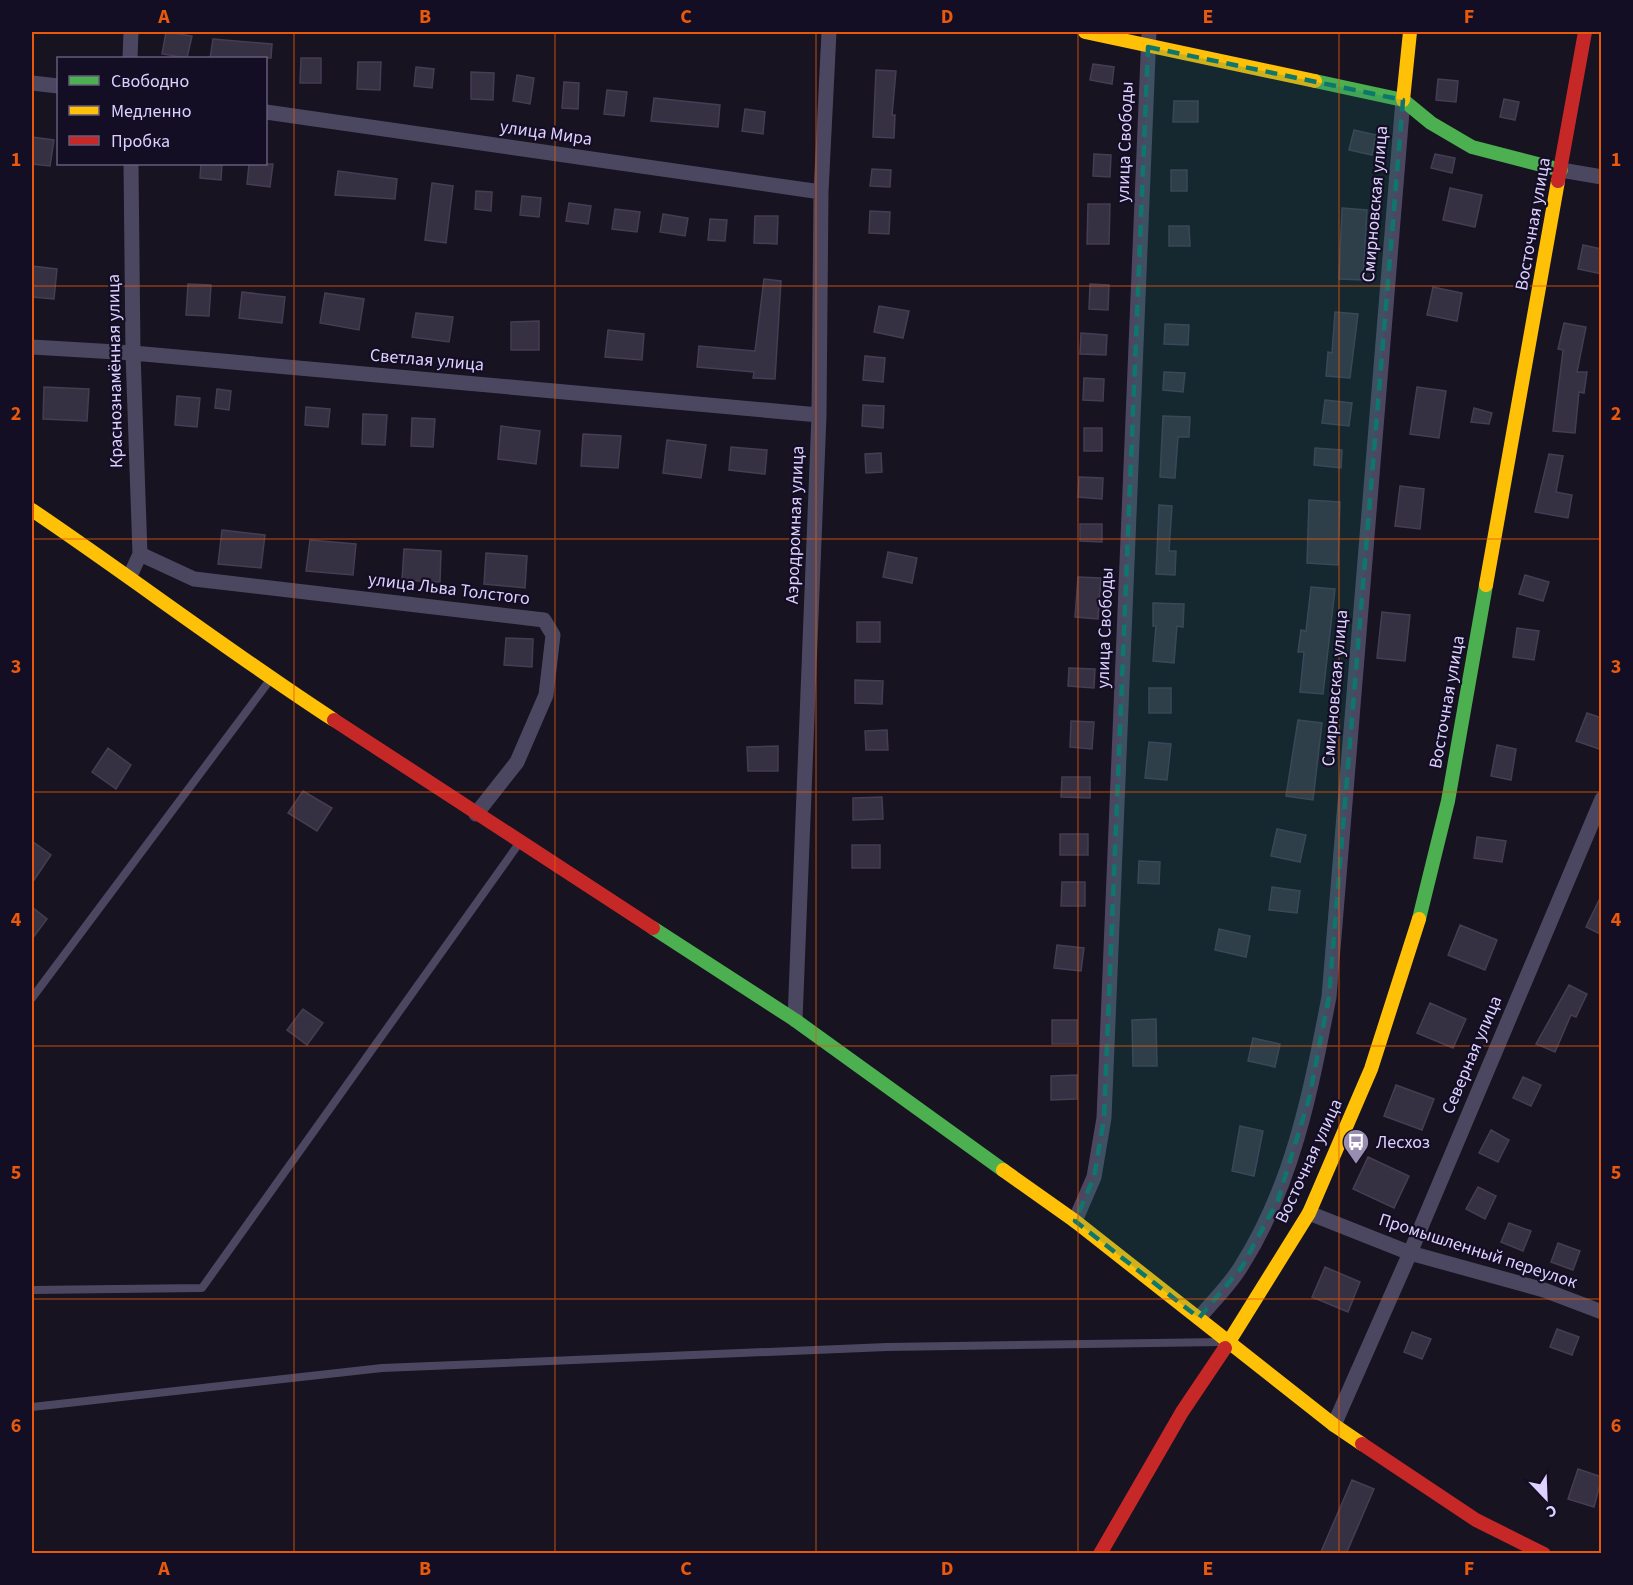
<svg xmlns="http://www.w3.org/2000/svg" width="1633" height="1585" viewBox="0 0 1633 1585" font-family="'Source Sans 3',sans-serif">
<rect width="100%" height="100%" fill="#171320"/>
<!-- building -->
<path fill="#363142" stroke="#443d53" stroke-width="1.5" d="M166 32 192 36 187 58 162 54Z
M213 39 272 44 271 58H210Z
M301 58H321V83H300Z
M358 62H381L380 90 357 89Z
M1093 64 1114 67 1112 84 1090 80Z
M416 67 434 69 432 88 414 86Z
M876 70 896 71 892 115H895L894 138 873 137Z
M471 72 494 73 493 100 471 99Z
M517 75 534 78 530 104 513 101Z
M1438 79 1458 81 1456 102 1436 100Z
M564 82 579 83 578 109 562 108Z
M607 90 627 92 624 116 604 114Z
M654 98 720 105 718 127 651 121Z
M1504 99 1519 102 1515 120 1500 117Z
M1174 101H1198V122H1173Z
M745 109 765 112 763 134 742 131Z
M1354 130 1376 135 1372 155 1349 150Z
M32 137 54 140 50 166 32 164Z
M1094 154 1111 155 1110 177 1093 176Z
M1435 154 1455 158 1452 173 1431 168Z
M201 164H222L221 180 200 178Z
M249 164H273L270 187 247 184Z
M872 169 891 170 890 187 870 186Z
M1171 170H1187V191H1171Z
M338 171 397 179 395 199 335 195Z
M432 183 453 186 446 243 425 240Z
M1450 188 1482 195 1475 227 1443 220Z
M476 191 492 192 491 211 475 209Z
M522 196 541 198 539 217 520 215Z
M569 203 591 206 588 224 566 221Z
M1088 204H1110L1109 244H1087Z
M1342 208 1367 210 1363 280 1339 279Z
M615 209 640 212 637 232 612 229Z
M870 211 890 212 889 234 869 233Z
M663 214 688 218 685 236 660 232Z
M755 216H778L777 244 754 243Z
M710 219 727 220 725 241 708 240Z
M1169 226H1189L1190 246H1169Z
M1583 245 1602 249V274L1578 269Z
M32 266 57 269 54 299 32 297Z
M764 279 781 281 775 379 753 378 754 372 697 367 699 346 755 351Z
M188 284 211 285 209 316 186 315Z
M1090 284 1109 285 1108 310 1089 309Z
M1433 287 1462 293 1457 321 1427 315Z
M242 292 285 297 282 323 239 318Z
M325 293 364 299 359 330 320 323Z
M879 306 909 311 903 338 874 332Z
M1335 312 1358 314 1350 378 1326 376 1328 352 1332 353Z
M416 313 453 317 449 342 412 337Z
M539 321V350H511V322Z
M1564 323 1586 327 1577 372H1587L1584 393 1579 392 1575 433 1553 431 1563 350 1558 349Z
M1165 324 1189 325 1188 345 1164 344Z
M608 330 644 334 642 360 605 357Z
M1081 333 1107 335 1106 355 1080 354Z
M865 356 885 358 883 382 863 380Z
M1164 372 1185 373 1183 392 1163 390Z
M1084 378 1104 379 1103 401 1083 400Z
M44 387 89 389 87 421 43 419Z
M1417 387 1446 391 1439 438 1410 434Z
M217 389 231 391 229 410 215 408Z
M177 396 200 398 197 427 175 425Z
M1325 400 1352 403 1349 426 1322 423Z
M863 405 884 406 883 428 862 426Z
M306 407 330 409 328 427 305 425Z
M1474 408 1492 413 1489 424 1471 422Z
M363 414 387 415 385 445 362 444Z
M1163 416 1190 417 1189 437H1178L1175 478 1160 477Z
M412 418 435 419 433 447 411 446Z
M501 426 540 431 536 464 498 459Z
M1084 428H1102V451H1084Z
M583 434 621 436 618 468 581 466Z
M667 440 706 445 701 478 663 473Z
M731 447 767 450 765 474 729 470Z
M1315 448 1342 450 1341 468 1314 465Z
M881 453 882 472 866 473 865 454Z
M1549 454 1563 456 1556 492 1572 495 1568 518 1535 512Z
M1079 477 1103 478 1102 499 1078 497Z
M1400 486 1424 489 1420 529 1395 526Z
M1309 500 1340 502 1338 565 1307 563Z
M1159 505 1172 506 1169 551H1176L1175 575 1156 574Z
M1080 524H1102V542L1080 541Z
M222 530 265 535 261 568 218 564Z
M310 540 356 544 353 575 306 571Z
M404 549 441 551 440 582 402 580Z
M888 552 917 558 912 583 883 577Z
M486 553 527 556 525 588 484 584Z
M1525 575 1549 582 1543 601 1519 594Z
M1078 577 1101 578 1098 619 1075 617Z
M1311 587 1335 589 1323 694 1300 692 1304 652H1298L1301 630 1306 631Z
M1153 603 1184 604 1183 627 1177 626 1174 663 1153 661 1156 626H1153Z
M1382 612 1410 615 1405 661 1377 658Z
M857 622H880V642H857Z
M1517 628 1539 631 1534 660 1513 657Z
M506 638 533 639 532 667 504 665Z
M1069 668 1095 669 1094 688 1068 686Z
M855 680 883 681 882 704 855 703Z
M1149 688H1171V713H1149Z
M1587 713 1602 718V750L1576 741Z
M1298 720 1322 723 1313 800 1286 796Z
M1071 721 1094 722 1092 749 1070 747Z
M887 730 888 750H866L865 731Z
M1149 742 1171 744 1167 780 1145 778Z
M1497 745 1516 749 1511 780 1491 776Z
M778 746V771H748L747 747Z
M108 748 131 765 116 789 92 772Z
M1062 777H1090V798L1061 797Z
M303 791 332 808 317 831 288 813Z
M882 797 883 819 853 820V798Z
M1277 829 1306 835 1300 862 1271 856Z
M1060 834H1088V855H1060Z
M1477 837 1506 841 1502 862 1474 858Z
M32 841 51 855 32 883Z
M852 845H880V868H852Z
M1139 861 1160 862 1159 884 1138 883Z
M1062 882H1085V906H1061Z
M1272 887 1300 891 1297 913 1269 910Z
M1602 894V935L1586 927Z
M32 907 47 919 32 939Z
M1460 925 1497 940 1485 970 1448 955Z
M1219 929 1250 936 1246 957 1215 950Z
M1057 945 1084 948 1081 971 1054 968Z
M1569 985 1587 994 1576 1017 1571 1015 1555 1052 1536 1044Z
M1430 1003 1466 1019 1453 1048 1417 1033Z
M303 1009 323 1023 307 1045 287 1030Z
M1156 1019 1157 1066H1133L1132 1020Z
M1052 1020H1077V1044H1052Z
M1253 1038 1280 1044 1275 1067 1248 1061Z
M1077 1075V1099L1051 1100V1076Z
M1523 1077 1541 1085 1531 1106 1513 1098Z
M1396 1085 1434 1099 1422 1130 1384 1116Z
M1240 1126 1263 1131 1254 1176 1232 1171Z
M1491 1130 1509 1140 1498 1162 1479 1153Z
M1368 1157 1409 1176 1394 1208 1353 1189Z
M1478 1187 1496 1196 1485 1219 1466 1209Z
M1509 1223 1531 1231 1523 1251 1501 1242Z
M1558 1243 1580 1251 1573 1270 1551 1262Z
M1325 1267 1360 1282 1348 1312 1312 1297Z
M1557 1329 1579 1337 1572 1355 1550 1347Z
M1412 1332 1431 1339 1422 1359 1404 1352Z
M1578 1469 1602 1477 1594 1507 1568 1499Z
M1352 1480 1374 1489 1346 1554H1320Z"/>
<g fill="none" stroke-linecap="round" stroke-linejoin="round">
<!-- lane -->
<path stroke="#4c4761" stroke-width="8" d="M32 998 270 680
M32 1290 202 1288 520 842
M32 1407 382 1368 887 1347 1222 1342"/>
<!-- street -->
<path stroke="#4c4761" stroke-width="15" d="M130 58 131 32
M32 83 58 86
M266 112 821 192
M1561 170 1602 177
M32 347 133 353 819 415
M140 554 194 579 544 620 553 635 546 695 517 762 476 814
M130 576 140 554 133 353 131 164
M795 1020 819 415 821 192 829 32
M1309 1213 1410 1253 1544 1290 1602 1312
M1075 1221 1094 1177 1104 1118 1149 32
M1199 1318C1213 1301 1231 1284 1242 1265 1293 1184 1311 1090 1329 997L1403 100
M1334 1425 1410 1253 1602 799"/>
<!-- fast -->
<path stroke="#4caf50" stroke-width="14" d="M1315 81 1403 100 1431 123 1472 147 1561 170
M1419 919 1448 801 1486 585
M653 928 795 1020 1003 1170"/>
<!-- slow -->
<path stroke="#ffc107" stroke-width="14" d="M1085 32 1315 81
M1403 100 1410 32
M32 510C134 579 231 653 334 720
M1486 585 1558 181
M1003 1170 1075 1221 1334 1425 1362 1444
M1225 1348 1309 1213 1371 1069 1419 919"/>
<!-- jam -->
<path stroke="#c62828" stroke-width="14" d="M1558 181 1585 32
M334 720 653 928
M1362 1444 1476 1520 1544 1554
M1100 1554 1182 1412 1225 1348"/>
</g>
<!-- marked area -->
<path fill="#0f766e" fill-opacity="0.2" stroke="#0f766e" stroke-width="4.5" stroke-dasharray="12 8" stroke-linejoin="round" d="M1148 47 1403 100 1329 997 1309 1099 1278 1200 1242 1267 1199 1318 1075 1221 1094 1177 1104 1118Z"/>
<!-- grid -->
<path fill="none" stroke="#e8590c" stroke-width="1.5" stroke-opacity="0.55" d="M294 32V1554M555 32V1554M816 32V1554M1078 32V1554M1339 32V1554M32 286H1602M32 539H1602M32 792H1602M32 1046H1602M32 1299H1602"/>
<!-- icons -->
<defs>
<g id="bus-pin" transform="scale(1.35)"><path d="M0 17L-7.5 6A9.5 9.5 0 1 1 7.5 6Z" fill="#978eb1" stroke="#140e25"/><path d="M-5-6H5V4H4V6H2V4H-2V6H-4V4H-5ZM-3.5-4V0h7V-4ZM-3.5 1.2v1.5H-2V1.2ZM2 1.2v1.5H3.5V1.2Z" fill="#fff"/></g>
</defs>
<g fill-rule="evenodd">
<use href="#bus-pin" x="1356" y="1142"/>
</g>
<g text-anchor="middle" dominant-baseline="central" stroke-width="4.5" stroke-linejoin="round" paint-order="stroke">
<!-- street labels -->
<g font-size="18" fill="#dcd1ff" stroke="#140e25">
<text transform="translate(546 133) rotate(8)">улица Мира</text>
<text transform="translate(1125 142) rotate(-88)">улица Свободы</text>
<text transform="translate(1375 204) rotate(-85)">Смирновская улица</text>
<text transform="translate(1533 224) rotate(-80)">Восточная улица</text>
<text transform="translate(427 360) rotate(5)">Светлая улица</text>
<text transform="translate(115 371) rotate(-91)">Краснознамённая улица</text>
<text transform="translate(795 525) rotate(-88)">Аэродромная улица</text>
<text transform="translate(449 589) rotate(7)">улица Льва Толстого</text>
<text transform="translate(1105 628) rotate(-88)">улица Свободы</text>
<text transform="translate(1335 688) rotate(-85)">Смирновская улица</text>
<text transform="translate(1447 702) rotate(-80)">Восточная улица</text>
<text transform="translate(1472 1055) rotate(-67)">Северная улица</text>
<text transform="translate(1309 1161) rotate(-65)">Восточная улица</text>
<text transform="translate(1478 1251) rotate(18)">Промышленный переулок</text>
</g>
<!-- poi labels -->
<g font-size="18" fill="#dcd1ff" stroke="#140e25" text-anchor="start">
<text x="1376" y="1142">Лесхоз</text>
</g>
</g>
<!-- border -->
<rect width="1633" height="1585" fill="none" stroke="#140e25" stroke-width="66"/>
<!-- legend -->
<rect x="57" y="57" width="210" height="108" fill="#140e25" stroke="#645c7c" stroke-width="1.5"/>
<rect x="69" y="76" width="30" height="9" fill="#4caf50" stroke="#645c7c" stroke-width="1.5"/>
<text x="111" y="87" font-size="18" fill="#dcd1ff">Свободно</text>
<rect x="69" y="106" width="30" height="9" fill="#ffc107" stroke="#645c7c" stroke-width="1.5"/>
<text x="111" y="117" font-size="18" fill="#dcd1ff">Медленно</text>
<rect x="69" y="136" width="30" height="9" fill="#c62828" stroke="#645c7c" stroke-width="1.5"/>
<text x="111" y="147" font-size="18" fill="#dcd1ff">Пробка</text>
<!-- north arrow -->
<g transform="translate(1546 1498) rotate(157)" stroke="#140e25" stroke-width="4.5" paint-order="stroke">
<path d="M0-4.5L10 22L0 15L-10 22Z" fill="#dcd1ff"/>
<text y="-9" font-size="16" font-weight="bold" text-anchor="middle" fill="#dcd1ff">С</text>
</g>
<rect x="33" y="33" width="1567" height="1519" fill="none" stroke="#e8590c" stroke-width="2"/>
<g font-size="20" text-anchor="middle" font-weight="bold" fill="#e8590c">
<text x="164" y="23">A</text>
<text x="425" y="23">B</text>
<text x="686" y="23">C</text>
<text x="947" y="23">D</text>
<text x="1208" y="23">E</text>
<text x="1469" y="23">F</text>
<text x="16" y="166">1</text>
<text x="1616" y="166">1</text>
<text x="16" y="420">2</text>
<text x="1616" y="420">2</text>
<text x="16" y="673">3</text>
<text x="1616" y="673">3</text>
<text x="16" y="926">4</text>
<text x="1616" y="926">4</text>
<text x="16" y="1179">5</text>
<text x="1616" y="1179">5</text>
<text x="16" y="1432">6</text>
<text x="1616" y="1432">6</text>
<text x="164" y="1575">A</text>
<text x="425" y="1575">B</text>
<text x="686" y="1575">C</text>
<text x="947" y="1575">D</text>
<text x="1208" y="1575">E</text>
<text x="1469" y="1575">F</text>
</g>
</svg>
